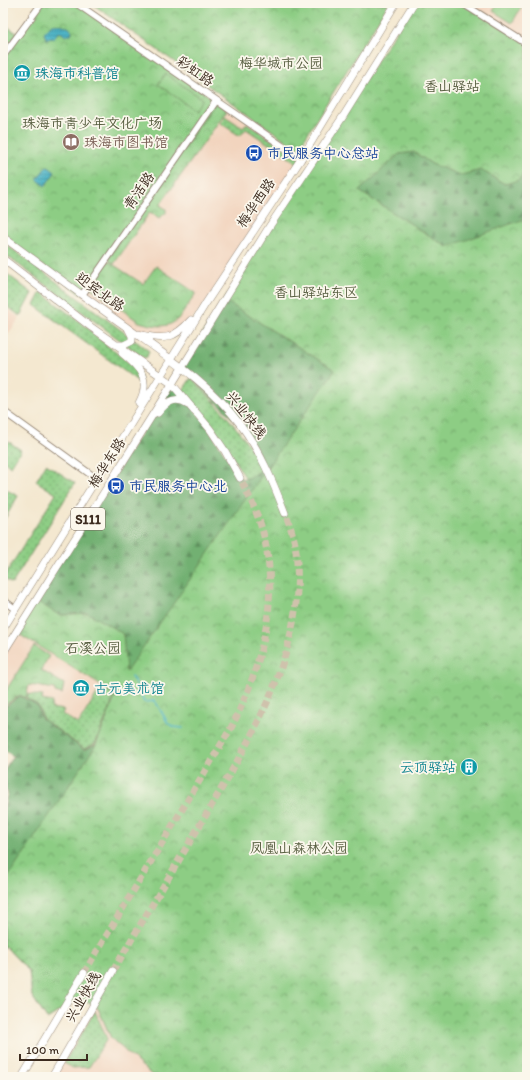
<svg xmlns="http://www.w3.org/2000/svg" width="530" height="1080" viewBox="0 0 530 1080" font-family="Itim,'LXGW WenKai TC',sans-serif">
<defs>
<pattern id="grass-dots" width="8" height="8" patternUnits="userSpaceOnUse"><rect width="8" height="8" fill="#8dcd84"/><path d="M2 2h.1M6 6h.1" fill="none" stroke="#74a76b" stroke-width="1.8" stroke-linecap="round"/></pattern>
<pattern id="forest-firs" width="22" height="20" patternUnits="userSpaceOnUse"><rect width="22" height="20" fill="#72b072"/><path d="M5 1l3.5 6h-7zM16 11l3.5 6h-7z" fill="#5f8f5d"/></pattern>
<pattern id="park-crowns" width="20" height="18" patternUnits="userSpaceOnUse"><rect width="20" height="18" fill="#8dcd84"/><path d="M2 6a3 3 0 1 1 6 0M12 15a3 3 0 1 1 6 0" fill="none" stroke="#74a76b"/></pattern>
<pattern id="water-rules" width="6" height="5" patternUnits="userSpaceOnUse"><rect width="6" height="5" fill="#48b3c6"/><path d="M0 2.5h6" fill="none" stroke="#3d92a0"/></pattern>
</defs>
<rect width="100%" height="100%" fill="#fbf7ec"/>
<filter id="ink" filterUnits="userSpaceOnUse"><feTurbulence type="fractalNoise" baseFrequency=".025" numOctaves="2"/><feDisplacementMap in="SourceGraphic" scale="8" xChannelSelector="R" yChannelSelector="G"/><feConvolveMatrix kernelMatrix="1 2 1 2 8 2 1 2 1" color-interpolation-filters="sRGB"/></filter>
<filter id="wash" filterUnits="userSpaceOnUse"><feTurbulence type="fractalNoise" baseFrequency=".012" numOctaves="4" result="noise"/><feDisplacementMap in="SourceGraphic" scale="16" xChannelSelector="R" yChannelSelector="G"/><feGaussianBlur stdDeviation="0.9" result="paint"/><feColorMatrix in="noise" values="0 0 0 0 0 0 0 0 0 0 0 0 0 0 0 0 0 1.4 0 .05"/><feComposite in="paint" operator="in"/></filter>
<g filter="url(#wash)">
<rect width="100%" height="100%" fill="#f4e8d0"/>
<!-- built -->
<path fill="#f2d4be" d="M463 3H527V42Z
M216 101 301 159 206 303 191 320 167 338 132 331 82 295Z
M3 305 20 318 3 341Z
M16 633 116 695 96 745 84 750 42 719 37 705 20 696 3 708V653Z
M93 1005 98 1008 111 1038 154 1077H52Z"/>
<!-- grass -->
<path fill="url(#grass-dots)" stroke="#647c51" d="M225 116 243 128 247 123 300 159 297 163 246 129 240 136 220 123Z
M3 242 149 351 147 357 144 358 3 253Z
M3 271 32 293 20 316 3 303Z
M41 292 89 329 98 338 135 368 141 378 139 382 34 305Z
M191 378C221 408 243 433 264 469L246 479 214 427 183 390Z
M3 438 21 450 11 466 3 461Z
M46 464 75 483 12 584 3 578 56 494 36 481Z
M3 488 18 496 3 522Z
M101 687 115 695 95 744 84 749 43 719 38 705 27 699 28 694 43 696 42 700 52 702 51 708 64 710 62 714 78 724Z
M95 1011 107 1039 89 1067 73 1068 64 1063Z"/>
<!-- forest -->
<path fill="url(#forest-firs)" stroke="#566d48" d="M414 152 432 164 461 175 481 170 505 184 519 180 527 166V1077H154L111 1038 98 1008 81 997 47 1019 32 996 29 971 5 946 3 948V811L8 792 3 789V772L13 756 3 749V708L20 696 37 705 42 719 84 750 96 745 125 673 123 634 88 613 59 615 36 601 172 384 203 420 240 478 246 479 264 469 246 432 182 367 224 300 335 370 447 247 359 191 399 154Z"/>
<!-- park -->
<path fill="url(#park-crowns)" stroke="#647c51" d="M42 3H76L216 101 82 295 3 236V57Z
M91 3H389L298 149Z
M414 3H462L527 43V166L519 180 505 184 481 170 461 175 432 164 414 152 399 154 359 191 447 247 527 218V1077H154L111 1038 98 1008 81 997 47 1019 32 996 29 971 5 946 3 948V885L96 745 116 695 17 633 36 601 59 615 88 613 123 634 126 672 335 370 224 300Z
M3 24 17 33 3 53Z
M216 102 227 110 160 205 166 209V213L159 218 150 212 114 264 108 259Z
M108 261 143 284 156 266 196 293C178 320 176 333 139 322L90 287Z
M34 646 49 656 41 670 64 684 62 694 55 692V689L29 685 26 698 20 695 3 706V695Z"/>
<!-- pitch -->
<path fill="#8dcd84" stroke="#647c51" d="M498 3H524L512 23 493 11Z
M166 74 202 99 194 110 158 84Z"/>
<!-- water -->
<path fill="url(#water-rules)" stroke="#426e72" d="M52 25C60 24 67 24 72 31L71 34 65 36 62 33 59 32 53 38 47 39 44 34 45 31Z
M47 166 55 172 45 186 37 179Z"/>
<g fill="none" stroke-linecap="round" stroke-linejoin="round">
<!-- stream -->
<path stroke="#48b3c6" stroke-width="1.5" d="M131 677 135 682 144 702 155 701 168 723 173 727 183 728"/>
</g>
</g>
<g filter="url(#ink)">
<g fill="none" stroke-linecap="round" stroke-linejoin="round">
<!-- major-tunnel -->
<path stroke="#cfc2ac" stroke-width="7" stroke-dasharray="7 3.5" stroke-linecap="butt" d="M113 971C143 920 173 870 203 820 252 736 310 646 295 544 293 534 289 523 285 513
M84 973 231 728C259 672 278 609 266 546 262 522 251 500 240 478"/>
<!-- minor casing -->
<g stroke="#988977" stroke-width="8">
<path id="minor" d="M76 3 301 159
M462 3 527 44
M3 56 42 3
M82 295 216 101
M3 411 97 479
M3 600 15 609"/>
</g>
<!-- major casing -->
<g stroke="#988977" stroke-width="8">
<path id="major" d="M3 237C44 267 84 297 125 326 166 356 209 383 240 424 260 450 273 482 285 513
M3 259 91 327 172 384 210 429 225 451 240 478
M139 334C164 341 174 339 191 320
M117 345H124L132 341V336L129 330
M122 353C139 367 152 379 139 403
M158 413C166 402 175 396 188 404
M3 629 206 303 301 159 396 3
M3 653 172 384 269 227 344 115 414 3
M22 1077 84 973
M52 1077 113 971"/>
</g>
<!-- minor -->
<use href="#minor" stroke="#fff" stroke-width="6"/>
<!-- major -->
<use href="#major" stroke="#fff" stroke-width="7"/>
</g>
</g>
<!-- icons -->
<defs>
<g id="museum-disc" transform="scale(0.9)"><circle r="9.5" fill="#0f9aa8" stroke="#fbf7ec"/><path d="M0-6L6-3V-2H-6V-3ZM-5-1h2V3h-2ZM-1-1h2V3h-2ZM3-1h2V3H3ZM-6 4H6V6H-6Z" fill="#fff"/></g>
<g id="library-disc" transform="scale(0.9)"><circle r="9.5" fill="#8d6e63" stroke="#fbf7ec"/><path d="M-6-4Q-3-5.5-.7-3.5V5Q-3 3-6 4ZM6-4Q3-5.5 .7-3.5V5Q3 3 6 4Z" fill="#fff"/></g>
<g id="bus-disc" transform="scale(0.9)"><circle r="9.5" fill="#1a4fb4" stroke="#fbf7ec"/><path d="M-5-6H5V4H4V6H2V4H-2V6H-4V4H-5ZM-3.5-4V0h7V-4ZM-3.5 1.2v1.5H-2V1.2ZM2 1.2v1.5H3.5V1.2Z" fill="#fff"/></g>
<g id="building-disc" transform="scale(0.9)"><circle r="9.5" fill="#0f9aa8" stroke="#fbf7ec"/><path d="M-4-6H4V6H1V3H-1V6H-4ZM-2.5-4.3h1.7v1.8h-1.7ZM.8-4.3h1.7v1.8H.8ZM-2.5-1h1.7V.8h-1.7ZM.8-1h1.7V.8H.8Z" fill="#fff"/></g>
</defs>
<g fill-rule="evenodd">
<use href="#museum-disc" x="22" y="73"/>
<use href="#library-disc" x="71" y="142"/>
<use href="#bus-disc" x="254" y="153"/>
<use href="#bus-disc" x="116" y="486"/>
<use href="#museum-disc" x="81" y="688"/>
<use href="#building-disc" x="469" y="767"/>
</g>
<g text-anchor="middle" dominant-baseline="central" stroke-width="3.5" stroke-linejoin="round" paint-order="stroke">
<!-- shield labels -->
<rect fill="#fbf7ec" stroke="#75685c" stroke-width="1" x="71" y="508" width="34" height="22" rx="3"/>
<g font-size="13" font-weight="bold" fill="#3b2a1e">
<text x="88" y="519">S111</text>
</g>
<!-- park labels -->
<g font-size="14" fill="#545b3d" stroke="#fbf7ec">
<text x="281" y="63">梅华城市公园</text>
<text x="452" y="86">香山驿站</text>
<text x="92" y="123">珠海市青少年文化广场</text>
<text x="316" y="292">香山驿站东区</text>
<text x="93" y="648">石溪公园</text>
<text x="299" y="848">凤凰山森林公园</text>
</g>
<!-- street labels -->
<g font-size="14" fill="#3b2a1e" stroke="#fbf7ec">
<text transform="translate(195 71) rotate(35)">彩虹路</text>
<text transform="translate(139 191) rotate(-55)">青活路</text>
<text transform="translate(256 203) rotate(-56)">梅华西路</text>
<text transform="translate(100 292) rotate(36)">迎宾北路</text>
<text transform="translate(246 415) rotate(52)">兴业快线</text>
<text transform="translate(107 463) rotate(-58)">梅华东路</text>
<text transform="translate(83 997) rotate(-60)">兴业快线</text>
</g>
<!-- culture labels -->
<g font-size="14" fill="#0d838f" stroke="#fbf7ec" text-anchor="start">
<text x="35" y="73">珠海市科普馆</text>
<text x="94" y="688">古元美术馆</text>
<text x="456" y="767" text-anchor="end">云顶驿站</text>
</g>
<!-- education labels -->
<g font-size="14" fill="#785e54" stroke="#fbf7ec" text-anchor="start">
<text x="84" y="142">珠海市图书馆</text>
</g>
<!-- transit labels -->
<g font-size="14" fill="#164399" stroke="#fbf7ec" text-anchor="start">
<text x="267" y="153">市民服务中心总站</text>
<text x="129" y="486">市民服务中心北</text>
</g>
</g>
<!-- margin -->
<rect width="530" height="1080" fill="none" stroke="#fbf7ec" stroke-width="16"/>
<!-- scale -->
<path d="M20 1054v6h67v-6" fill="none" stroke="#3b2a1e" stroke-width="2"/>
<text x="26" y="1054" font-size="12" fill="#3b2a1e" stroke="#fbf7ec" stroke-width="3" paint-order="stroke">100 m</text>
</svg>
